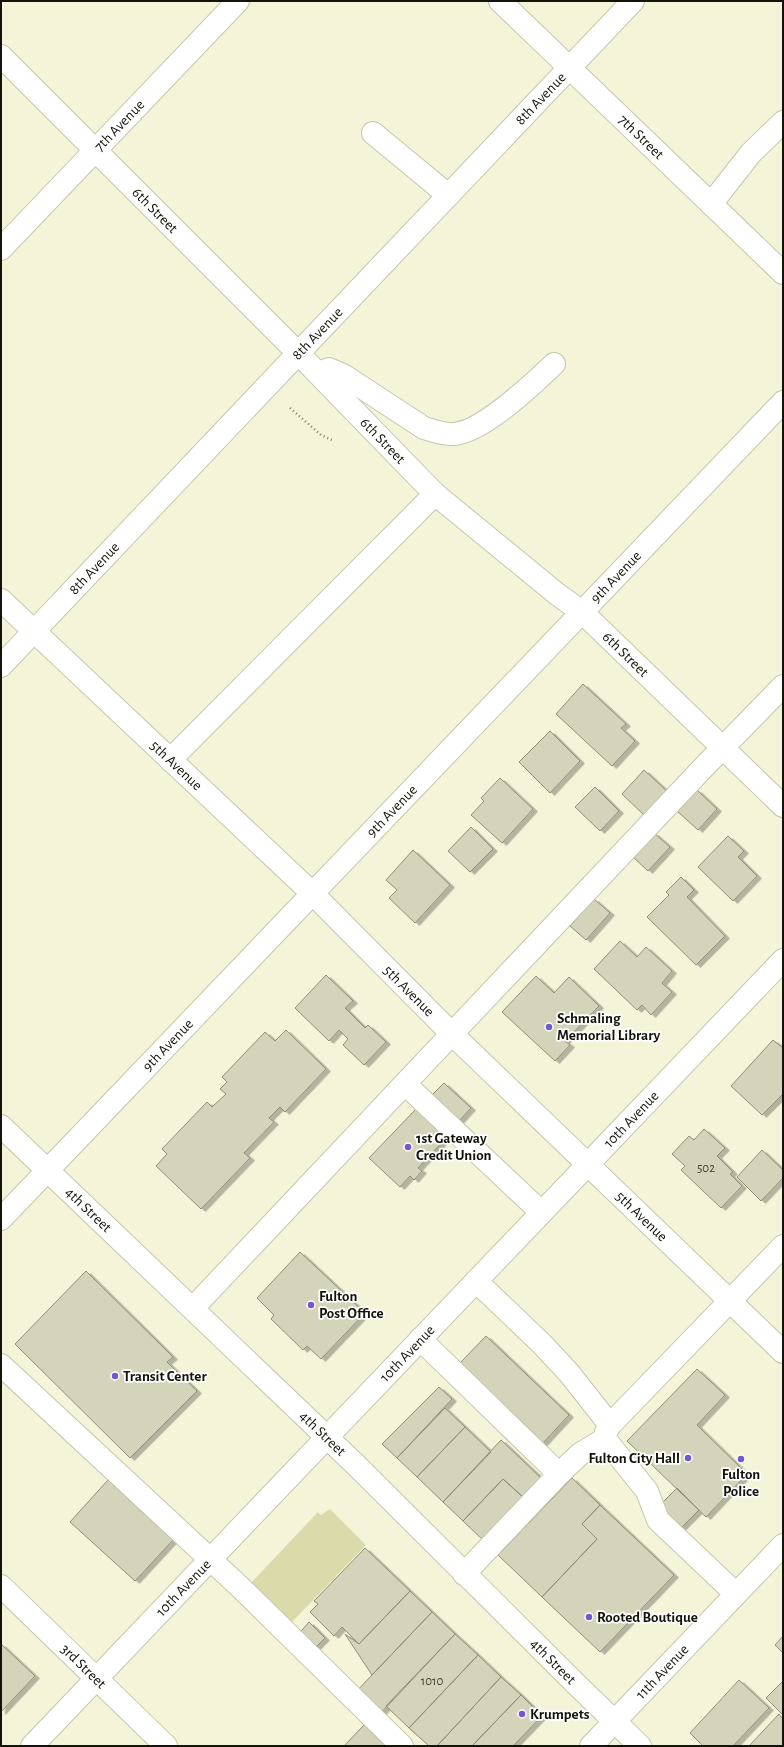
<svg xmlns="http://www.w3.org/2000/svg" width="784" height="1747" viewBox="0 0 784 1747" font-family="'Alegreya Sans',sans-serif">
<defs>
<filter id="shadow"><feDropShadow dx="4.5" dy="2.5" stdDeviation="0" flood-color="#0004"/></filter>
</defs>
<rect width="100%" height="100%" fill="#f4f4d9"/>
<!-- green -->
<path fill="#dbdaab" d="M330 1509 366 1545 291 1623 250 1584 318 1512 321 1515Z"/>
<!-- building -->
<path fill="#d4d4ba" stroke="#8f8f76" filter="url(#shadow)" d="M583 684 626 724 621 728 635 741 612 766 556 714Z
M550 731 580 761 550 793 519 762Z
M644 770 669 793 646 817 622 794Z
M500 778 533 809 502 843 471 815 484 801 481 798Z
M595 787 619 811 600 831 575 807Z
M697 790 717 809 698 830 677 811Z
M471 827 493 849 470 872 448 851Z
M654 833 670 847 648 871 632 856Z
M728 836 744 851 738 857 757 876 733 901 698 867Z
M413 850 450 885 415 923 389 898 397 890 386 880Z
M681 877 694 890 687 897 725 936 696 965 647 917 669 895 666 892Z
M594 899 610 913 586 940 570 926Z
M620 941 637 957 646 947 672 971 662 983 672 992 651 1015 642 1005 637 1010 594 969Z
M326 975 353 1001 345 1008 365 1028 368 1025 386 1042 364 1065 343 1045 348 1039 339 1030 329 1041 295 1008Z
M536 976 554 993 569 977 599 1006 565 1041 570 1045 555 1061 502 1012Z
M286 1030 326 1069 285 1112 280 1107 269 1118 274 1122 244 1153 250 1158 201 1209 156 1166 167 1154 162 1149 207 1102 212 1107 226 1094 220 1089 227 1082 222 1077 265 1032 275 1041Z
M773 1040 783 1048V1096L782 1095 762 1115 731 1086Z
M444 1083 471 1108 446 1135 418 1109Z
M417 1108 447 1137 418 1168 422 1171 414 1180 410 1176 400 1187 369 1158Z
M704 1129 725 1148 717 1156 733 1172 730 1174 742 1186 721 1208 681 1170 685 1166 672 1154 689 1136 694 1140Z
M762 1150 783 1170V1178L761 1201 737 1177Z
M300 1252 365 1313 321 1359 307 1346 303 1350 271 1319 274 1315 257 1298Z
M86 1271 173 1357 167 1362 197 1391 130 1458 15 1344Z
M486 1336 569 1415 542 1444 458 1365Z
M697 1369 725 1395 697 1425 747 1474 706 1517 627 1441Z
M439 1387 452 1399 397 1458 382 1444Z
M445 1408 465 1427 417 1477 397 1458Z
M465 1427 491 1452 443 1502 417 1477Z
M501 1440 541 1478 524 1498 503 1479 463 1521 443 1502Z
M572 1478 600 1505 582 1524 597 1539 542 1597 498 1555Z
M503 1479 524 1498 483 1540 463 1521Z
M108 1480 173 1540 135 1581 70 1522Z
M677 1488 699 1510 681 1528 658 1507Z
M600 1505 674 1575 600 1652 542 1597 597 1539 582 1524Z
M365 1548 410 1591 359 1644 342 1627 334 1636 310 1612 318 1604 314 1601Z
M410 1591 432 1612 372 1675 345 1634 359 1644Z
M432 1612 455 1634 377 1717 353 1695Z
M309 1622 325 1638 311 1652 296 1637Z
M455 1634 478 1655 409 1728 386 1706Z
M783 1636V1653L775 1645Z
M1 1644 35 1676 1 1712Z
M478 1655 501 1677 437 1746H429L409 1728Z
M501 1677 521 1695 472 1746H437Z
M739 1680 769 1708 733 1746H703L690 1733Z
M783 1681V1715L766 1698Z
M521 1695 542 1716 513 1746H472Z
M779 1714 783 1719V1746H749Z
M364 1725 386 1746H344Z"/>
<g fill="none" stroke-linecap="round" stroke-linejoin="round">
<!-- minor casing -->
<g stroke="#c6c6ac" stroke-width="24">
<g id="minor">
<path id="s1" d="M500 1 783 273"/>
<path id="s2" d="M1 56 298 353 435 494 557 594 582 612 783 806"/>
<path d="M373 133 448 195"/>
<path d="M711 204 751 153 783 122"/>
<path id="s3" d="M1 249 238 1"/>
<path d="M318 373 329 369 343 375 424 428C434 431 444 435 454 434 483 432 533 384 554 364"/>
<path id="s4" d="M1 600 313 894 452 1034 783 1352"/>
<path id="s5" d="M1 666 633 1"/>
<path d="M170 760 435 494"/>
<path d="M405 1084 541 1212"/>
<path id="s6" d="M1 1126 356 1465 578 1686 640 1746"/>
<path id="s7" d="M1 1219 783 402"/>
<path d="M476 1281 542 1344 569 1373 610 1425"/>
<path d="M193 1308 701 770 783 686"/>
<path d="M420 1339 559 1474 580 1454 605 1439"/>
<path d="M1 1365 240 1587 402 1746"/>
<path d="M464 1574 559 1474"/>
<path id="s8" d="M1 1586 166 1746"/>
<path d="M736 1594 658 1520 647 1491 605 1439 606 1432 610 1425 783 1246"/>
<path id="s9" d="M32 1746 783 960"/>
<path id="s10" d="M591 1746 783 1545"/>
</g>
</g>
<!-- path -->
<path stroke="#7a7a68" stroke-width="2.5" stroke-dasharray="1 3" stroke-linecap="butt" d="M290 408 321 435 334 441"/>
<!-- minor -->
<use href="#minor" stroke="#fff" stroke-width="22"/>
</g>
<!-- markers -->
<g fill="#6f5ad4" stroke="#fff" stroke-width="1.5">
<circle cx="549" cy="1027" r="4"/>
<circle cx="408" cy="1147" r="4"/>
<circle cx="311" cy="1305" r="4"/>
<circle cx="115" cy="1376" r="4"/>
<circle cx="688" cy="1458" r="4"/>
<circle cx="741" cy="1459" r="4"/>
<circle cx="589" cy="1617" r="4"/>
<circle cx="522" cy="1714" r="4"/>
</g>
<g text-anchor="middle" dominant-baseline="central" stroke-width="3.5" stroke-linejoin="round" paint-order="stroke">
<!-- number labels -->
<g font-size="13" fill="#434336">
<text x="706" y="1168">502</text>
<text x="432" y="1681">1010</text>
</g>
<!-- street labels -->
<g font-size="15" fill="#13130a" stroke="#fff">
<text stroke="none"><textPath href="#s5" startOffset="783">8th Avenue</textPath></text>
<text stroke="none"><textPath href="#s3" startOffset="171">7th Avenue</textPath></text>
<text stroke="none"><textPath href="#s1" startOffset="196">7th Street</textPath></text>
<text stroke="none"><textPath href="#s2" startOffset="218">6th Street</textPath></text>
<text stroke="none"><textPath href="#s5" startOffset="459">8th Avenue</textPath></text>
<text stroke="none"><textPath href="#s2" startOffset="542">6th Street</textPath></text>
<text stroke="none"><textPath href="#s5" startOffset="135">8th Avenue</textPath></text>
<text stroke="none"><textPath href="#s7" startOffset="889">9th Avenue</textPath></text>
<text stroke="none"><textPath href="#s2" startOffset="866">6th Street</textPath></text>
<text stroke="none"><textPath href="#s4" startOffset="241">5th Avenue</textPath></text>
<text stroke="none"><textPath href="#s7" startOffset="565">9th Avenue</textPath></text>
<text stroke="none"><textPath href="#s4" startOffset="565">5th Avenue</textPath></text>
<text stroke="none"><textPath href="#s7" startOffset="241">9th Avenue</textPath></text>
<text stroke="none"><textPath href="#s9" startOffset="867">10th Avenue</textPath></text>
<text stroke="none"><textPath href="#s6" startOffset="121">4th Street</textPath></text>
<text stroke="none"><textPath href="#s4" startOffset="889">5th Avenue</textPath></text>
<text stroke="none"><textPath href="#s9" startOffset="543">10th Avenue</textPath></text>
<text stroke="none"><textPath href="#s6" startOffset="445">4th Street</textPath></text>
<text stroke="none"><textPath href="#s9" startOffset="219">10th Avenue</textPath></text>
<text stroke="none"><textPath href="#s6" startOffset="769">4th Street</textPath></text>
<text stroke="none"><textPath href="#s8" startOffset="115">3rd Street</textPath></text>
<text stroke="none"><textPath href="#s10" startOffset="103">11th Avenue</textPath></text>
</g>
<!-- poi labels -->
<g font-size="15" font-weight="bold" fill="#13130a" stroke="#fff" text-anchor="start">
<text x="557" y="1018">Schmaling<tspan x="557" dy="17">Memorial Library</tspan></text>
<text x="416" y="1138">1st Gateway<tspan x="416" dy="17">Credit Union</tspan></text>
<text x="319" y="1296">Fulton<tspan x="319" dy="17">Post Office</tspan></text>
<text x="123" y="1376">Transit Center</text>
<text x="680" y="1458" text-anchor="end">Fulton City Hall</text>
<text x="741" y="1474" text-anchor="middle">Fulton<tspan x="741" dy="17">Police</tspan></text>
<text x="597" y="1617">Rooted Boutique</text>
<text x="530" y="1714">Krumpets</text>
</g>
</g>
<!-- border -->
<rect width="784" height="1747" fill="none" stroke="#13130a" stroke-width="4"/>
</svg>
